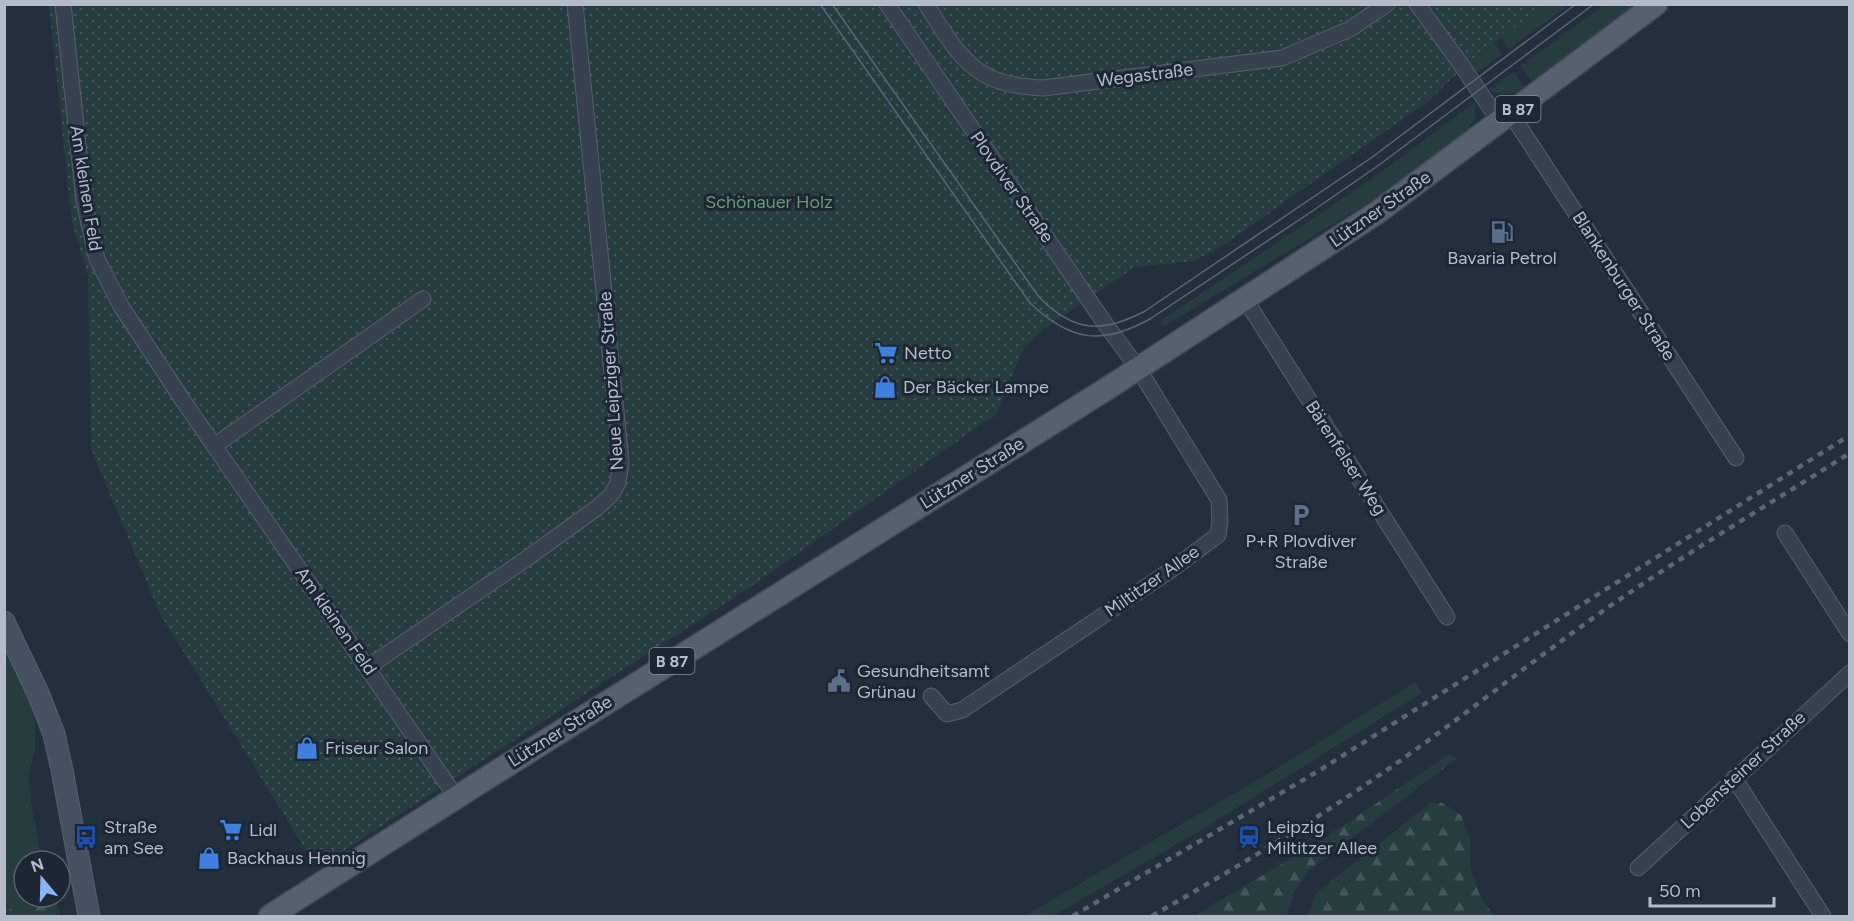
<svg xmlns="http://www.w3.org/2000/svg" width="1854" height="921" viewBox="0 0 1854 921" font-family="Figtree,sans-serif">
<defs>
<pattern id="forest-firs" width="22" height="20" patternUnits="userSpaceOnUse" patternTransform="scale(1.5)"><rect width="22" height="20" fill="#263c3f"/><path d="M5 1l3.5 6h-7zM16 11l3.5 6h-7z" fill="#435659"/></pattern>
<pattern id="park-dots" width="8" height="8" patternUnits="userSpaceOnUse" patternTransform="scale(1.5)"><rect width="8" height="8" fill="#263c3f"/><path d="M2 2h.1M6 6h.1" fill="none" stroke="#435659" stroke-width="1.8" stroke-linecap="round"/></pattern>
</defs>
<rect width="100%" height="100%" fill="#242f3e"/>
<!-- grass -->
<path fill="#263c3f" d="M1544 5H1569L1509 49 1501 37Z
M1604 5H1640L1533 83 1521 66Z
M1494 42 1502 54 1477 73 1469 62Z
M1514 72 1525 88C1513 96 1502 96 1489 90Z
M1475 102V118L1469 128 1459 139 1388 191 1163 327 1160 321 1380 173Z
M4 647 29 700 35 721V751L29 774 31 802 42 861H24V897H46L5 911Z
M1415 682 1422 693 1198 832 1053 916H1024L1281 766Z"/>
<!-- forest -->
<path fill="url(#forest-firs)" d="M1449 754 1456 759 1308 871 1294 892 1287 916H1194L1322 840Z
M1431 803H1442L1461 815 1470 838V866L1480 896 1494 916H1307L1317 892Z
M46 897H56L60 916H5V911Z"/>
<!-- park -->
<path fill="url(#park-dots)" d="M49 5H1544L1469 62 1426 103 1222 246 1194 261 1135 267 1043 329 1022 351 996 414 743 592 317 868 160 614 91 449 88 275 72 223Z"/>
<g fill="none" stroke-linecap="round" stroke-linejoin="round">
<!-- street casing -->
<g stroke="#565f6c" stroke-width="17">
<path id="street" d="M63 4 84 201 97 259 121 306 182 399 456 797
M887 4 1106 325 1138 368 1219 500 1220 521 1218 535 1171 570 962 710 947 714 931 696
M926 4C945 34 965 72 1002 82 1015 86 1029 87 1043 88L1282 58 1350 29 1387 4
M1417 4 1460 63 1500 122
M1511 114 1736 458
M1245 299 1447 617
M214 446 423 299
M1785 533 1850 634
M368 667 529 557 598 507 611 495 618 483 621 461 575 4
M1734 778 1823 916
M1638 868 1850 673"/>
</g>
<!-- secondary casing -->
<g stroke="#565f6c" stroke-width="23">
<path id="secondary" d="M4 622 38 693 54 734 62 770 89 916"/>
</g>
<!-- primary casing -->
<g stroke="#414a57" stroke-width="25">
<path id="primary" d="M270 916 490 776 1108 388 1378 212 1656 4"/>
</g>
<!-- street -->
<use href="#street" stroke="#38414e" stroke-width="15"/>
<!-- secondary -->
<use href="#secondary" stroke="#465061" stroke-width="21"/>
<!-- primary -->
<use href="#primary" stroke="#56606e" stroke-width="22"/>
<!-- tram -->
<path stroke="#5a6575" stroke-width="1.5" d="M820 4 1030 303C1070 341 1101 346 1150 319L1311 212 1379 165 1594 4
M832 4 1039 297C1073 332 1102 334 1145 311L1371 158 1576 4"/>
<!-- rail -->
<path stroke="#5a6575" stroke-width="4.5" stroke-dasharray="6 6" stroke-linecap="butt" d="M1073 916 1320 770 1850 435
M1152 916C1234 869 1316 820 1394 765 1468 713 1538 656 1613 604 1690 551 1771 503 1850 453"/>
</g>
<!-- icons -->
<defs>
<g id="fuel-bare" transform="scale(1.8)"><path d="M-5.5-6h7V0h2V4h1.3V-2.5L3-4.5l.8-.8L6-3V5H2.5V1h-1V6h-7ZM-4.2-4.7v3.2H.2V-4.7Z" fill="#5c6f8a" stroke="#1d2633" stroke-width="2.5" paint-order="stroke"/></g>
<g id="supermarket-bare" transform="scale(1.8)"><path d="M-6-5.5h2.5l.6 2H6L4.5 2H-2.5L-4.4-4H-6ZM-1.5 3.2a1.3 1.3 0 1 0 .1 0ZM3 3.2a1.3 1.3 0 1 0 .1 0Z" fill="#3f7fe0" stroke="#1d2633" stroke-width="2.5" paint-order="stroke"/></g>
<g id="shop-bare" transform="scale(1.8)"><path d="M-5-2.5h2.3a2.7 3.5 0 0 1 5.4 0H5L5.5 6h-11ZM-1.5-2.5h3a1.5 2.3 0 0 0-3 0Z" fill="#3f7fe0" stroke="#1d2633" stroke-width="2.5" paint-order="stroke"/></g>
<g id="parking-bare" transform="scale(1.8)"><path d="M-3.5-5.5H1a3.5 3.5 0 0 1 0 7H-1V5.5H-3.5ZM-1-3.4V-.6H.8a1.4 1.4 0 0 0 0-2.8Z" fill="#5c6f8a" stroke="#1d2633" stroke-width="2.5" paint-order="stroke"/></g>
<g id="civic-bare" transform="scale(1.8)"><path d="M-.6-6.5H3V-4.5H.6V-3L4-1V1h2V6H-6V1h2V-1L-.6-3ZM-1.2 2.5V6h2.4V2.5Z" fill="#5c6f8a" stroke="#1d2633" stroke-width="2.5" paint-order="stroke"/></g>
<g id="bus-bare" transform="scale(1.8)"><path d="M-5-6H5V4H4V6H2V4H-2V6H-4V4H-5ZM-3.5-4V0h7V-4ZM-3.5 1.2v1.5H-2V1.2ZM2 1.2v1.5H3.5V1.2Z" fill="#1a4fb4" stroke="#1d2633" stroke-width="2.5" paint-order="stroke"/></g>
<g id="station-bare" transform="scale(1.8)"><path d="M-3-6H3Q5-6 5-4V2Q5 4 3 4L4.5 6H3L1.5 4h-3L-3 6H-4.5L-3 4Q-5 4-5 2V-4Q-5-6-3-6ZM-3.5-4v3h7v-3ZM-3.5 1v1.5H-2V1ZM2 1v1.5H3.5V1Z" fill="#1a4fb4" stroke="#1d2633" stroke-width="2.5" paint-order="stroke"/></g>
</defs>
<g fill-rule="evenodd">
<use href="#fuel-bare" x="1502" y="232"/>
<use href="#supermarket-bare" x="886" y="353"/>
<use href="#shop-bare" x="885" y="387"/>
<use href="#parking-bare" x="1301" y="515"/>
<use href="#civic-bare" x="839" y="681"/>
<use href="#shop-bare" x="307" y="748"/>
<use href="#supermarket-bare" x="231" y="830"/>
<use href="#bus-bare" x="86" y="837"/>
<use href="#station-bare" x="1249" y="837"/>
<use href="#shop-bare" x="209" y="858"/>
</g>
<g text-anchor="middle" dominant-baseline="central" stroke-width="6" stroke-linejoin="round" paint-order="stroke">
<!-- shield labels -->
<g fill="#1d2633" stroke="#878f9c" stroke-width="1.5">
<rect x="1495.5" y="96" width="45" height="26" rx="4.5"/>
<rect x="649.5" y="648" width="45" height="26" rx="4.5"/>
</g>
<g font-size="16" font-weight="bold" fill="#b4bcc9">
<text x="1518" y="109">B 87</text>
<text x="672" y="661">B 87</text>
</g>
<!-- street labels -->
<g font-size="18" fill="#b4bcc9" stroke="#1d2633">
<text transform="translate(1145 75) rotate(-7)">Wegastraße</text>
<text transform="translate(1012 187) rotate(55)">Plovdiver Straße</text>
<text transform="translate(86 188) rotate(81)">Am kleinen Feld</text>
<text transform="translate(1380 209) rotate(-35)">Lützner Straße</text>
<text transform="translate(1624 286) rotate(57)">Blankenburger Straße</text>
<text transform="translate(611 381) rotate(-94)">Neue Leipziger Straße</text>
<text transform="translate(1346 458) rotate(57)">Bärenfelser Weg</text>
<text transform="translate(972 473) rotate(-32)">Lützner Straße</text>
<text transform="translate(1152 581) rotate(-35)">Miltitzer Allee</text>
<text transform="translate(336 621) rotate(55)">Am kleinen Feld</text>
<text transform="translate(560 731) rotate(-32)">Lützner Straße</text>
<text transform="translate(1743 770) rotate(-43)">Lobensteiner Straße</text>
</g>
<!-- park labels -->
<g font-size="18" fill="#6b9a76" stroke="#1d2633">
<text x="769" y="202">Schönauer Holz</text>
</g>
<!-- poi labels -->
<g font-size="18" fill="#b4bcc9" stroke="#1d2633" text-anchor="start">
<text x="1502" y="258" text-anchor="middle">Bavaria Petrol</text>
<text x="904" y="353">Netto</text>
<text x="903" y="387">Der Bäcker Lampe</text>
<text x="1301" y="541" text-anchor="middle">P+R Plovdiver<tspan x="1301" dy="21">Straße</tspan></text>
<text x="857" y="671">Gesundheitsamt<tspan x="857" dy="21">Grünau</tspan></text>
<text x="325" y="748">Friseur Salon</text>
<text x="104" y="827">Straße<tspan x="104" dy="21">am See</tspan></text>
<text x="1267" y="827">Leipzig<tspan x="1267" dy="21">Miltitzer Allee</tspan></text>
<text x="249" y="830">Lidl</text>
<text x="227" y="858">Backhaus Hennig</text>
</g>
</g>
<!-- border -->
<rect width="1854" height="921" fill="none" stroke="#b4bcc9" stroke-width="12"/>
<!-- north arrow -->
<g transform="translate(42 879) rotate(341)"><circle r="28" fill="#1d2633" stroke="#59626f" stroke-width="1.5"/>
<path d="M0-4.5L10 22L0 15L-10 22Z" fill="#8ab4f8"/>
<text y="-9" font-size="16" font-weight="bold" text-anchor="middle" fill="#b4bcc9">N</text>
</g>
<!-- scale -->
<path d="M1650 897v9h124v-9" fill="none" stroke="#b4bcc9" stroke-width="3"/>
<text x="1659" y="897" font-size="18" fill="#b4bcc9" stroke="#1d2633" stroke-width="4.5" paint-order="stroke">50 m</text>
</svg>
